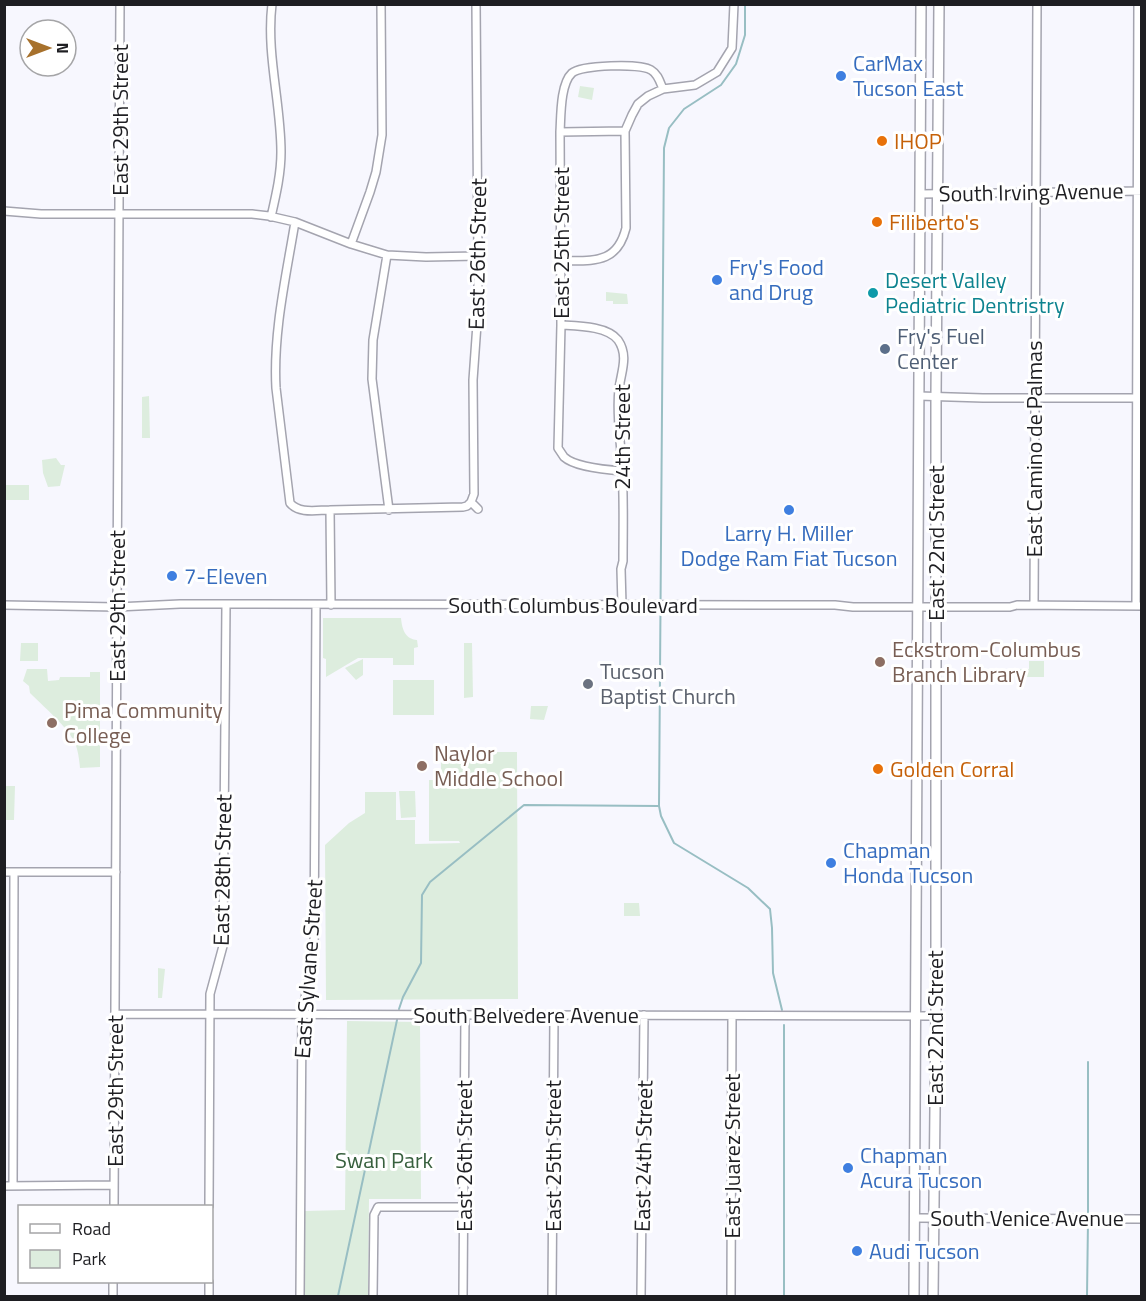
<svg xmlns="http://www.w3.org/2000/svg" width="1146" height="1301" viewBox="0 0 1146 1301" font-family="'Titillium Web',sans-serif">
<rect width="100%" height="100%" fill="#f7f7fe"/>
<!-- green -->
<path fill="#ddedde" d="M580 86 594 88 592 100 578 97Z
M606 292 627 294 628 304H613V301H606Z
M149 396 150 438H142V397Z
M56 458 61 465H65L60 486 48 487 43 473 42 460Z
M4 485H29V500H5Z
M323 618H401C402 629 405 639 417 640L418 647 414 648V665H393V658H358L326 677V659L323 658Z
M21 643H38V661H20Z
M464 643H472L473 697 464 698Z
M363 659V675L356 680 345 668Z
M1029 661H1044V677H1018L1019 669H1029Z
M27 669H47L48 681 59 680 60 677H90V672H100V767L80 768C79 758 78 748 73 739 64 724 43 706 30 693L29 686 23 681Z
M393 680H434V715H393Z
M531 706H548L544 720 530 719Z
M441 752H517L518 999 326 1000 325 845 349 823 365 813V792H396V820H415V844L460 843 459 841H429V780H459V778H441Z
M4 786H15L14 820H5Z
M399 791H415L416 817 401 818Z
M624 903H639L640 916H624Z
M158 968 165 969 162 998H158Z
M347 1021 420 1022 421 1199H369L368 1296H304L305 1211 345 1210Z"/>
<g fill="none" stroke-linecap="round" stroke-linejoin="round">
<!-- stream -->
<path stroke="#98bec3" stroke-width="2" d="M659 806 661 816 674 843 748 888 770 909 772 928 773 973 782 1010
M399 1009 403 997 421 963 422 895 430 882 524 805 659 806 664 148 669 128 684 109 721 85 736 64 745 35V4
M784 1025V1296
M1088 1062V1216
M338 1296 397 1020
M1087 1296 1088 1221"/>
<!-- minor casing -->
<g stroke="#a4a4af" stroke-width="10">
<path id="minor" d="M560 132 625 131
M920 194 1142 191
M4 211 41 214H252L269 216 295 222 351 244 387 255 426 257 478 256
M271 217C276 195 281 174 281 152 281 103 266 54 272 4
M295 222C286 277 273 332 276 388L290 503C299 514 317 510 330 510L331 605
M351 244 370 192 376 172 382 135 381 4
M387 255 373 340 372 379 389 510
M561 261C592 260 617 265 626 228L625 131 632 115 638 104 648 96 663 89 695 85 717 72 732 48 734 4
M561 325C578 326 607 326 618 340 629 356 621 372 619 389 616 415 621 442 622 468 624 499 623 530 623 561L621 569 622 605
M919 396 983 398H1142
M623 471C608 470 575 467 564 457 562 454 560 451 558 448L561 325 560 132C561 117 560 84 572 73 581 65 640 63 651 70 658 74 660 82 663 89
M471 502 474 494 473 380 478 310V256L476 4
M330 510 463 507 467 506 471 502 478 509
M4 605 117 607 180 604 835 605 853 607H1010L1017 605 1142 606
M1034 605 1037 4
M1136 606 1138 4
M4 872H116
M115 1014 936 1016
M4 1186 114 1185
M13 1186 14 872
M114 1206 120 4
M209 1206 210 994 223 946 226 605
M915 1218 1140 1219
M113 1296V1282
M209 1296V1282
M300 1296 302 1014 314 950 316 605
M373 1296 374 1215 378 1207H464
M463 1296 465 1015
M552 1296 554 1015
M641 1296 644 1015
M731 1296 732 1016"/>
</g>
<!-- major casing -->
<g stroke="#a4a4af" stroke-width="12">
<path id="major" d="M914 1296 921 4
M933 1296 936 1016V396L939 4"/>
</g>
<!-- minor -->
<use href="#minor" stroke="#fff" stroke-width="7"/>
<!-- major -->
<use href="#major" stroke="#fff" stroke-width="9"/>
</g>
<!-- markers -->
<g fill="#3f7fe0" stroke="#fff" stroke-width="2">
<circle cx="841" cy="76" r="6"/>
<circle cx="717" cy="280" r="6"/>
<circle cx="789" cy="510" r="6"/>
<circle cx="172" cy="576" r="6"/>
<circle cx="831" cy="863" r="6"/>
<circle cx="848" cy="1168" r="6"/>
<circle cx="857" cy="1251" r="6"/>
</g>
<g fill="#e8710a" stroke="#fff" stroke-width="2">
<circle cx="882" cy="141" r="6"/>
<circle cx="877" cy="222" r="6"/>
<circle cx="878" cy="769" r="6"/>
</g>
<circle fill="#0f9aa8" stroke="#fff" stroke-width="2" cx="873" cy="293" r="6"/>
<circle fill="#5c6f8a" stroke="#fff" stroke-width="2" cx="885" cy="349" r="6"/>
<g fill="#8d6e63" stroke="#fff" stroke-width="2">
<circle cx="880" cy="662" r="6"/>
<circle cx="52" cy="723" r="6"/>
<circle cx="422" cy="766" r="6"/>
</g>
<circle fill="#6b7280" stroke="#fff" stroke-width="2" cx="588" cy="684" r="6"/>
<g text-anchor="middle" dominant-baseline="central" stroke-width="6" stroke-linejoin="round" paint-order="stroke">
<!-- shop labels -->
<g font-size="22" fill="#366cbe" stroke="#fff" text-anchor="start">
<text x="853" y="63">CarMax<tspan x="853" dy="25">Tucson East</tspan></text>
<text x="729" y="267">Fry's Food<tspan x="729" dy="25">and Drug</tspan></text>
<text x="789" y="533" text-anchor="middle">Larry H. Miller<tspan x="789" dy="25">Dodge Ram Fiat Tucson</tspan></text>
<text x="184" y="576">7-Eleven</text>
<text x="843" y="850">Chapman<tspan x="843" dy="25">Honda Tucson</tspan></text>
<text x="860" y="1155">Chapman<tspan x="860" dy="25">Acura Tucson</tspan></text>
<text x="869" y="1251">Audi Tucson</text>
</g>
<!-- street labels -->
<g font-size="22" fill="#1e1e22" stroke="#fff">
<text transform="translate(120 120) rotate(-90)">East 29th Street</text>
<text transform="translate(1031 192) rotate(-1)">South Irving Avenue</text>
<text transform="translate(561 243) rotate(-90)">East 25th Street</text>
<text transform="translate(477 254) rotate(-89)">East 26th Street</text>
<text transform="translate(622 437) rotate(-90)">24th Street</text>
<text transform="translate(1034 449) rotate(-90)">East Camino de Palmas</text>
<text transform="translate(936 543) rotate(-90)">East 22nd Street</text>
<text x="573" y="605">South Columbus Boulevard</text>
<text transform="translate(117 606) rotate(-90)">East 29th Street</text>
<text transform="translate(222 870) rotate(-89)">East 28th Street</text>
<text transform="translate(308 969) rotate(-86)">East Sylvane Street</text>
<text x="526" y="1015">South Belvedere Avenue</text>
<text transform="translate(935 1028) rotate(-90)">East 22nd Street</text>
<text transform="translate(115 1091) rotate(-90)">East 29th Street</text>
<text transform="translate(464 1156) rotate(-90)">East 26th Street</text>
<text transform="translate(553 1156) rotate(-90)">East 25th Street</text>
<text transform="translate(643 1156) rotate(-89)">East 24th Street</text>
<text transform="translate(732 1156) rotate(-90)">East Juarez Street</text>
<text x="1027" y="1218">South Venice Avenue</text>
</g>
<!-- food labels -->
<g font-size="22" fill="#c56008" stroke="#fff" text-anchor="start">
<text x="894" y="141">IHOP</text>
<text x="889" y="222">Filiberto's</text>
<text x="890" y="769">Golden Corral</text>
</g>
<!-- culture labels -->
<g font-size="22" fill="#0d838f" stroke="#fff" text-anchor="start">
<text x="885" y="280">Desert Valley<tspan x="885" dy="25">Pediatric Dentristry</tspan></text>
</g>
<!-- service labels -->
<g font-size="22" fill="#4e5e75" stroke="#fff" text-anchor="start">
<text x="897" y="336">Fry's Fuel<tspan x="897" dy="25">Center</tspan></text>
</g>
<!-- education labels -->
<g font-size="22" fill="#785e54" stroke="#fff" text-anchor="start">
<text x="892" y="649">Eckstrom-Columbus<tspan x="892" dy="25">Branch Library</tspan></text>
<text x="64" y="710">Pima Community<tspan x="64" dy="25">College</tspan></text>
<text x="434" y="753">Naylor<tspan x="434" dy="25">Middle School</tspan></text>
</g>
<!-- worship labels -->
<g font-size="22" fill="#5b616d" stroke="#fff" text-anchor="start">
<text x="600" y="671">Tucson<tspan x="600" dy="25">Baptist Church</tspan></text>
</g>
<!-- park labels -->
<g font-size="22" fill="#38603e" stroke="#fff">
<text x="384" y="1160">Swan Park</text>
</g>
</g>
<!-- border -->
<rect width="1146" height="1301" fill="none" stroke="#1e1e22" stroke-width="12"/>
<!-- legend -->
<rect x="18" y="1205" width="195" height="78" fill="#ffffff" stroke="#a5a5a7" stroke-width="1.5"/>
<rect x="30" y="1224" width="30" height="9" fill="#ffffff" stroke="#a5a5a7" stroke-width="1.5"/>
<text x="72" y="1235" font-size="18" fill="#1e1e22">Road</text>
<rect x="30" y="1250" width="30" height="18" fill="#ddedde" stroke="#a5a5a7" stroke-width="1.5"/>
<text x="72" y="1265" font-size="18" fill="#1e1e22">Park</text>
<!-- north arrow -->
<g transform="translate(48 48) rotate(90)"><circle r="28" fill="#ffffff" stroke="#a5a5a7" stroke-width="1.5"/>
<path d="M0-4.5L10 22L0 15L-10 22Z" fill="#a7712c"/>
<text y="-9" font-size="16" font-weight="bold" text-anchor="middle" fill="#1e1e22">N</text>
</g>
</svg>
